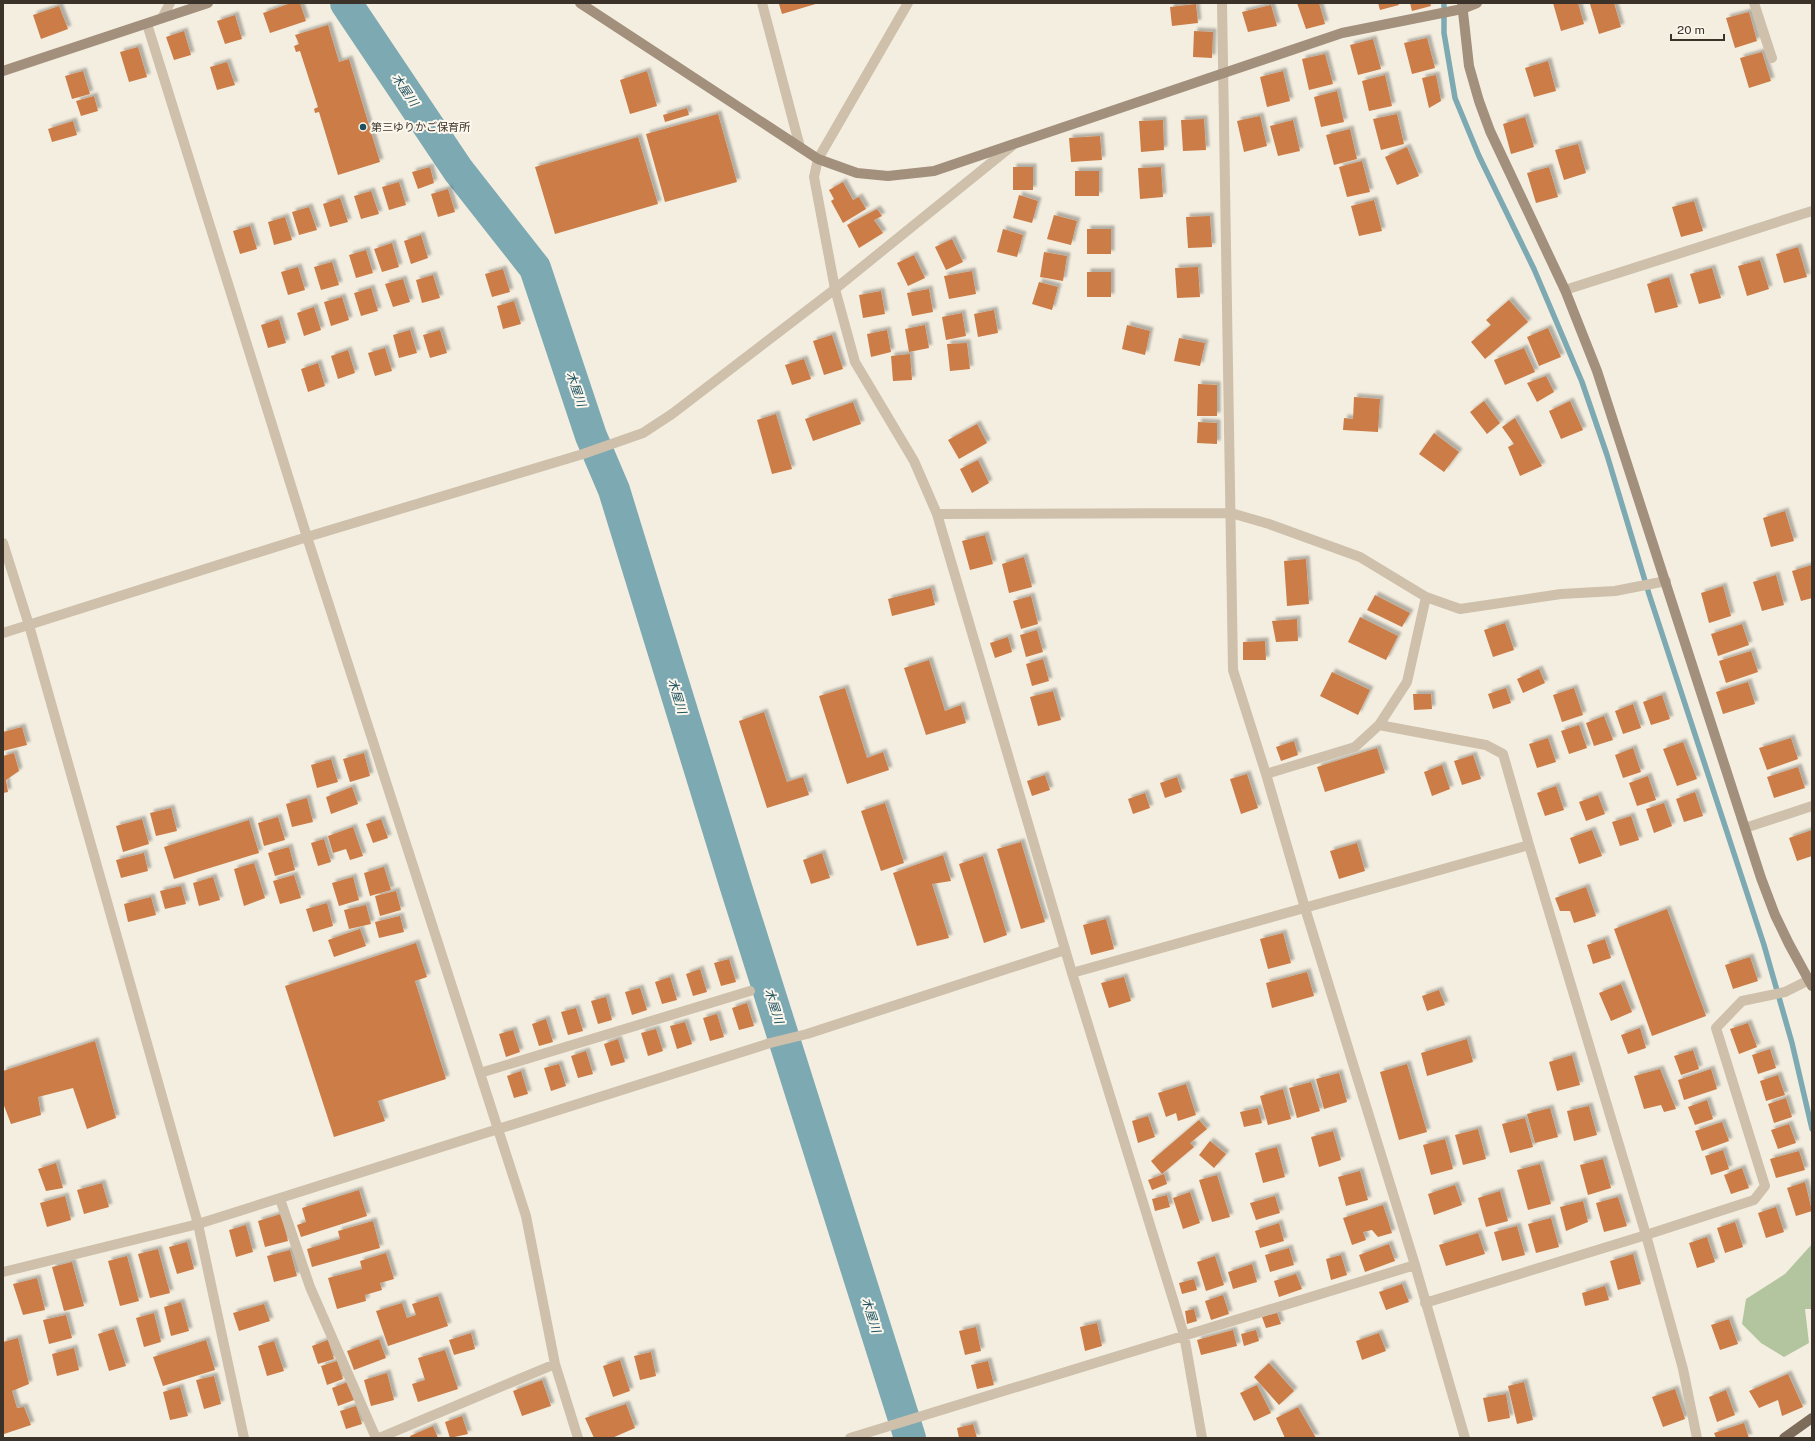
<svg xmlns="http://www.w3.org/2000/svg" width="1815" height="1441" viewBox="0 0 1815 1441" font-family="'Public Sans','Noto Sans JP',sans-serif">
<defs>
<filter id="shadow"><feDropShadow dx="3.5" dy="-3.5" stdDeviation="1" flood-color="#0004"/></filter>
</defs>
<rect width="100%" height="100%" fill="#f4eee0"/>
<!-- green -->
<path fill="#b2c59f" d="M1812 1244V1309H1805L1809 1343 1784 1357 1761 1343 1742 1324 1746 1299 1785 1274Z"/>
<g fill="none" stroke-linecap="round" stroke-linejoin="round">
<!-- stream -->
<path stroke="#7da9b3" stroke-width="5.5" d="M1444 3V33L1455 98 1479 156 1534 269 1582 382 1607 455 1649 594 1764 945 1792 1043 1812 1129"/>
<!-- river -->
<path stroke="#7da9b3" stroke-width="32" d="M346 3 458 170 535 268 591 436 614 490 735 884 910 1438"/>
</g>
<!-- building -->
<path fill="#cb7c47" filter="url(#shadow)" d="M291 3H300L306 21 270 33 263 13Z
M782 3H819L782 14 779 4Z
M1297 3H1319L1325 24 1306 29Z
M1378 3H1398L1399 5 1380 10Z
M1410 3H1430L1431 6 1412 11Z
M1553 3H1578L1584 24 1561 31Z
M1594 3H1614L1621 27 1599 34 1590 4Z
M1196 4 1198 23 1172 26 1170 7Z
M1271 5 1277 26 1248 32 1242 12Z
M59 6 68 29 41 39 33 15Z
M1749 12 1757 41 1735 48 1726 18Z
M235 15 242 39 225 44 217 21Z
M328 25 339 62 349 59 380 162 338 175 319 112 315 113 314 109 318 107 300 51 296 52 294 46 299 44 295 35Z
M184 31 191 55 174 60 166 37Z
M1194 31 1213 32 1212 58 1193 57Z
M1427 38 1435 68 1412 74 1404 43Z
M1373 39 1381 69 1358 75 1350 45Z
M138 47 147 77 129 82 120 52Z
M1762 52 1771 81 1749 88 1740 58Z
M1325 54 1333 84 1309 90 1302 59Z
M1548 61 1556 91 1534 97 1525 68Z
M227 62 235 85 217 90 210 67Z
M83 71 90 94 72 99 65 76Z
M647 71 657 106 630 114 620 80Z
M1283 71 1290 101 1267 107 1260 77Z
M1385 75 1392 106 1369 111 1362 81Z
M1436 75 1441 101 1429 108 1422 78Z
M1337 91 1344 122 1321 127 1314 97Z
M94 96 98 111 81 116 76 101Z
M687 108 689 115 665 122 663 115Z
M718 114 737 182 665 202 646 134Z
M1397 114 1404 144 1381 150 1373 119Z
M1260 116 1267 146 1244 152 1237 121Z
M1525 117 1534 147 1511 154 1503 124Z
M1204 119 1206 150 1183 151 1181 120Z
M1163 120 1164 150 1141 152 1139 121Z
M1293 120 1300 151 1278 156 1270 126Z
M73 121 77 135 52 142 48 129Z
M1350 129 1357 159 1334 165 1326 135Z
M1100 136 1102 160 1071 162 1069 138Z
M638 137 658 204 555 234 535 167Z
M1578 144 1586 173 1564 180 1555 150Z
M1407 147 1419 176 1397 185 1385 157Z
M1362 161 1370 192 1347 197 1339 167Z
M430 167 434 183 418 189 412 172Z
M1013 167H1033V190H1013Z
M1161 167 1163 197 1140 199 1138 168Z
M1549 167 1558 197 1536 203 1527 173Z
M1075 171H1099V196H1075Z
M399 182 406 205 389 210 382 187Z
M843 182 853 200 859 197 866 209 843 223 831 201 834 199 829 190Z
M448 189 455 212 438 217 431 194Z
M371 191 379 214 361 219 354 196Z
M1019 195 1038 201 1032 223 1013 218Z
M340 198 348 222 330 227 323 204Z
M1374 200 1382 231 1359 236 1351 206Z
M1694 201 1703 231 1681 237 1672 207Z
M309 207 317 230 299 235 292 212Z
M877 209 882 216 874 220 883 233 859 248 847 225Z
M1054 215 1077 221 1071 245 1047 239Z
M1210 216 1212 247 1188 248 1186 217Z
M285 217 292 240 274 245 268 222Z
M250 226 257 249 240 254 233 231Z
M1003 229 1023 235 1017 257 997 252Z
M1087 229H1111V254H1087Z
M421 235 428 258 411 264 404 241Z
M952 239 963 262 946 270 935 247Z
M392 243 399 267 382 272 374 249Z
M1798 247 1807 277 1784 283 1776 254Z
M366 250 373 273 356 278 349 255Z
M1044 252 1067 256 1063 281 1040 277Z
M914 255 925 278 908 286 897 263Z
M1760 260 1769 289 1747 296 1738 266Z
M332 262 339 285 321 290 314 267Z
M298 267 305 290 288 295 281 272Z
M1198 267 1200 297 1177 298 1175 268Z
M1712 268 1721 298 1699 304 1690 274Z
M503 269 510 292 492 297 485 274Z
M972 271 976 294 949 299 944 276Z
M1087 272H1111V297H1087Z
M433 275 440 298 422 303 416 280Z
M1669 277 1678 307 1655 313 1647 284Z
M403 279 410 302 393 307 385 284Z
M1039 282 1058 287 1052 310 1032 304Z
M371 288 378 311 361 316 354 293Z
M929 289 933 312 912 316 907 293Z
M881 291 885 314 863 318 859 295Z
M342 297 349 320 331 326 324 302Z
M1509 300 1528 322 1485 359 1471 342 1491 325 1486 320Z
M514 301 521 324 503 329 497 306Z
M314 307 321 330 304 336 297 313Z
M994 310 998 333 978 337 974 314Z
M962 313 966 336 946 340 942 317Z
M279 319 286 343 268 348 261 325Z
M925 325 929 348 909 352 905 329Z
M1127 325 1150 331 1145 355 1122 349Z
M1548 328 1561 357 1539 366 1527 337Z
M410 330 417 353 399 358 393 335Z
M440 330 447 353 430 358 423 335Z
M887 330 891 352 871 357 867 334Z
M832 335 843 369 824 375 813 341Z
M1179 338 1205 343 1200 366 1174 361Z
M967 343 970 369 950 371 947 344Z
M385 348 392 371 375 376 368 353Z
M1524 348 1535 372 1505 385 1494 360Z
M348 350 355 373 338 379 331 356Z
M910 354 912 380 893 381 891 356Z
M804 359 811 379 792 385 785 365Z
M318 363 325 386 308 392 301 369Z
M1546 376 1554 392 1537 402 1527 383Z
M1198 384 1217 385V416H1197Z
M1354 397 1380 399 1378 432 1343 430 1344 418 1353 419Z
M1484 401 1500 423 1487 434 1470 412Z
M1570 401 1583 430 1561 439 1549 411Z
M853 402 861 424 813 441 805 419Z
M776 414 792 469 772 474 757 420Z
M1515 418 1542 466 1520 476 1508 447 1514 444 1502 427Z
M1198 422 1217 423V444L1197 443Z
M977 424 987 443 959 459 948 440Z
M1434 433 1459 452 1444 472 1419 454Z
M978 460 989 483 972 493 960 469Z
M1785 511 1794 541 1771 547 1763 518Z
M985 535 993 564 970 570 962 541Z
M1024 557 1032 587 1009 593 1002 564Z
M1306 559 1309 604 1287 606 1284 561Z
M1812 565V598L1801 601 1792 571Z
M1776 575 1784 605 1762 611 1753 582Z
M1723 586 1731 616 1709 623 1701 593Z
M931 588 935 605 892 616 888 599Z
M1375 595 1410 613 1402 627 1367 610Z
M1031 596 1038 624 1021 629 1013 601Z
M1360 617 1398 636 1386 660 1348 642Z
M1297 619 1298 641 1276 642 1272 621Z
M1505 623 1514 650 1493 657 1484 630Z
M1742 624 1749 645 1718 656 1711 634Z
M1037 630 1043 652 1026 657 1020 635Z
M1008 637 1012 652 995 658 990 643Z
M1265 641 1266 660H1243V642Z
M1751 651 1758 672 1726 683 1719 661Z
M1043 659 1049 681 1032 686 1026 664Z
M929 660 945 711 961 705 966 723 926 735 904 668Z
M1539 669 1545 683 1523 693 1517 679Z
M1332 672 1370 690 1358 715 1320 696Z
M1748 682 1755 704 1723 714 1716 692Z
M845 688 867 758 883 752 889 770 847 784 819 696Z
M1506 688 1511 703 1493 709 1488 694Z
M1574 688 1583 715 1562 722 1553 695Z
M1053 691 1061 720 1038 726 1030 697Z
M1413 694H1431L1432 709 1414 710Z
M1662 695 1670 719 1651 725 1643 702Z
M1633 704 1641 728 1623 734 1615 711Z
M764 712 787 782 803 777 809 795 767 808 739 721Z
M1604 716 1613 740 1594 746 1586 723Z
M1579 725 1587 748 1569 754 1561 731Z
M22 727 27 745 3 751V732Z
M1548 738 1556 762 1537 768 1529 744Z
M1791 738 1798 759 1767 770 1759 748Z
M1294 741 1298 755 1281 761 1276 747Z
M1683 742 1697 779 1677 786 1663 749Z
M1377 748 1385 773 1325 792 1317 767Z
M1633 748 1641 772 1623 778 1615 755Z
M14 753 19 771 6 780 8 792 3 793V756Z
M364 753 370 776 350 782 343 759Z
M1473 755 1481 779 1462 785 1454 761Z
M331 759 338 782 317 788 311 765Z
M1442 765 1450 789 1432 796 1424 772Z
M1798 767 1805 788 1774 798 1767 777Z
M1247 774 1258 808 1241 814 1230 779Z
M1045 775 1050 790 1032 796 1027 781Z
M1648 776 1656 800 1637 806 1629 783Z
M1177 777 1182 792 1165 798 1160 783Z
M1556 786 1564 810 1545 816 1537 793Z
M352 787 358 804 331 814 326 797Z
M1695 792 1703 816 1684 822 1676 799Z
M1145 793 1150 808 1133 814 1128 799Z
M1598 795 1605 814 1586 821 1579 802Z
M307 798 313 822 292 827 286 804Z
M885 803 904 863 881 871 861 811Z
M1664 803 1672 826 1654 833 1646 809Z
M171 808 177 831 156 836 150 813Z
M1631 816 1639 840 1620 846 1612 822Z
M278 817 285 840 264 846 258 823Z
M142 819 149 844 123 852 116 826Z
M381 819 388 838 373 843 366 824Z
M249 820 259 853 174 879 164 847Z
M353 827 363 856 350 860 346 849 333 853 328 836Z
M1592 830 1602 856 1579 864 1570 838Z
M1812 830V856L1797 861 1789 838Z
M324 839 331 862 318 866 311 843Z
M1021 842 1045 922 1021 929 997 849Z
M1357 843 1365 871 1339 879 1330 851Z
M289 847 295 870 275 876 268 853Z
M144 853 148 871 121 878 116 860Z
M822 853 830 878 811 884 803 860Z
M943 855 951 881 932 884 949 938 917 946 893 873Z
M983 856 1007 935 984 943 959 864Z
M254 863 265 898 244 906 234 869Z
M384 867 391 890 370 896 364 873Z
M294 875 301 898 280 904 273 881Z
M213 877 220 900 199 906 193 883Z
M353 877 359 900 339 906 332 883Z
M181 886 186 904 165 909 160 891Z
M1586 887 1596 916 1574 923 1570 911H1560L1555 898Z
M396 891 401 910 380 916 375 896Z
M151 897 156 915 128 922 124 904Z
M327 903 333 926 313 932 306 909Z
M366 905 371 924 349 929 344 910Z
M1667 909 1706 1016 1652 1036 1614 929Z
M400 916 404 932 379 938 375 922Z
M1106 919 1114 949 1091 955 1083 925Z
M360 929 366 946 334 957 328 940Z
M1283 933 1291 963 1268 969 1260 939Z
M1605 939 1611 958 1593 964 1587 945Z
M416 943 427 977 415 981 446 1079 378 1101 385 1121 334 1137 285 986Z
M1750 957 1758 981 1733 989 1725 965Z
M729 959 736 982 721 986 714 963Z
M700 969 707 992 693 996 686 974Z
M1307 972 1314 996 1272 1008 1266 983Z
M670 977 677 1000 662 1004 655 982Z
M1124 977 1131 1001 1109 1008 1101 983Z
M1621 984 1632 1012 1611 1021 1599 993Z
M640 988 647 1010 632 1015 625 992Z
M1439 990 1445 1005 1427 1011 1422 996Z
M606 997 612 1020 598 1024 591 1001Z
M747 1003 754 1026 739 1030 732 1008Z
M576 1008 583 1031 568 1035 561 1012Z
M717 1014 724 1037 710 1041 703 1018Z
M546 1019 553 1042 539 1046 532 1024Z
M685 1022 692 1044 677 1049 670 1026Z
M1748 1023 1757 1047 1739 1054 1730 1029Z
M1640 1028 1646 1048 1628 1054 1621 1035Z
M656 1029 663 1051 648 1056 641 1033Z
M513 1030 520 1052 506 1057 499 1034Z
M618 1039 625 1062 611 1066 604 1044Z
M1467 1039 1473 1062 1427 1076 1421 1053Z
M95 1041 116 1118 87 1129 73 1088 38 1097 41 1115 11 1124 3 1103V1071Z
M1770 1049 1776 1068 1758 1074 1752 1055Z
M1693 1050 1699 1069 1681 1075 1674 1056Z
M586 1051 593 1074 578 1078 571 1056Z
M1572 1055 1580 1085 1557 1091 1549 1062Z
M559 1064 566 1086 551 1091 544 1068Z
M1407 1064 1427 1132 1399 1140 1380 1072Z
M1660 1069 1676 1109 1664 1112 1661 1105 1644 1109 1634 1076Z
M1711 1069 1717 1089 1684 1100 1678 1080Z
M521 1071 528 1094 514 1098 507 1076Z
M1339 1073 1347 1102 1324 1109 1316 1079Z
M1778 1075 1785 1095 1766 1101 1760 1081Z
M1311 1082 1320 1111 1297 1118 1289 1088Z
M1186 1084 1196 1115 1178 1121 1176 1113 1166 1117 1158 1093Z
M1283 1089 1291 1119 1268 1125 1260 1096Z
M1786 1098 1792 1117 1774 1123 1768 1104Z
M1707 1100 1713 1119 1695 1125 1688 1107Z
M1589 1106 1597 1135 1574 1141 1567 1111Z
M1258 1108 1262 1123 1244 1127 1240 1112Z
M1550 1108 1558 1137 1535 1143 1527 1114Z
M1148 1116 1155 1137 1138 1143 1132 1121Z
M1525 1118 1533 1147 1510 1153 1502 1124Z
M1199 1120 1207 1129 1190 1143 1194 1147 1162 1174 1151 1161Z
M1722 1122 1729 1141 1702 1151 1695 1131Z
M1789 1124 1796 1143 1778 1149 1771 1130Z
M1478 1129 1486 1159 1463 1165 1455 1135Z
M1333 1131 1341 1160 1319 1167 1311 1137Z
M1445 1139 1453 1169 1431 1175 1423 1145Z
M1210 1141 1226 1154 1214 1168 1199 1155Z
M1277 1147 1285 1177 1263 1183 1255 1153Z
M1723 1150 1729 1169 1711 1175 1705 1156Z
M1799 1151 1805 1170 1776 1178 1770 1159Z
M1603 1159 1611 1188 1588 1195 1580 1165Z
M56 1163 63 1188 46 1191 38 1169Z
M1540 1164 1551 1204 1528 1210 1517 1170Z
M1742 1168 1749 1188 1731 1194 1724 1175Z
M1360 1171 1368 1200 1346 1206 1338 1177Z
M1164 1174 1167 1184 1152 1190 1148 1180Z
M1217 1175 1230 1217 1212 1222 1199 1180Z
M1805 1182 1812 1211 1796 1216 1787 1188Z
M102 1183 109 1207 84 1214 77 1190Z
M1455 1185 1462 1205 1434 1215 1428 1194Z
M359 1190 367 1216 301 1237 297 1225 306 1222 302 1208Z
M1500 1191 1508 1221 1486 1227 1478 1198Z
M1190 1192 1200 1223 1183 1229 1173 1198Z
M1167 1195 1170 1207 1155 1211 1152 1199Z
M65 1196 71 1220 47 1227 40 1203Z
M1275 1196 1280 1213 1256 1220 1250 1203Z
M1618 1197 1627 1226 1604 1232 1596 1203Z
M1583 1201 1588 1222 1566 1231 1560 1207Z
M1383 1205 1392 1233 1378 1237 1372 1230 1363 1232 1366 1240 1352 1245 1343 1218Z
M1776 1207 1784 1232 1766 1238 1758 1213Z
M281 1214 288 1241 265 1247 258 1221Z
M1551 1218 1559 1247 1536 1253 1528 1224Z
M373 1221 380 1248 312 1267 307 1249 340 1239 338 1231Z
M1735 1222 1743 1247 1725 1253 1717 1228Z
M1279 1223 1284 1241 1260 1248 1255 1231Z
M246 1225 253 1252 236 1257 229 1230Z
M1517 1226 1525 1255 1502 1261 1494 1232Z
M1478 1233 1485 1254 1446 1266 1439 1245Z
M1707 1237 1715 1262 1697 1268 1689 1243Z
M187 1242 194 1269 177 1274 169 1247Z
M1389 1244 1395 1261 1365 1272 1359 1255Z
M1289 1248 1294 1265 1270 1272 1265 1255Z
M158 1249 170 1293 150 1298 138 1254Z
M290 1250 297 1276 274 1282 267 1256Z
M386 1253 394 1279 380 1283 382 1290 365 1295 366 1301 337 1309 328 1278 362 1269 360 1261Z
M1633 1254 1641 1284 1618 1290 1610 1261Z
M1341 1255 1347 1275 1331 1280 1326 1259Z
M127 1256 139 1301 120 1306 108 1261Z
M1215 1256 1224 1285 1206 1291 1197 1262Z
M72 1262 84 1306 64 1311 52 1267Z
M1252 1264 1257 1282 1233 1289 1228 1272Z
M1296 1274 1302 1289 1279 1297 1274 1281Z
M37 1278 45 1310 23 1315 13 1284Z
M1194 1279 1197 1290 1182 1294 1179 1283Z
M1402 1284 1409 1302 1386 1310 1379 1292Z
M1605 1286 1609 1300 1585 1306 1582 1293Z
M1223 1295 1229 1314 1211 1320 1205 1301Z
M438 1296 448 1326 388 1346 376 1311 402 1303 407 1318 416 1315 412 1304Z
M181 1302 189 1331 171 1336 164 1307Z
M264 1304 270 1321 239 1331 233 1313Z
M1194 1309 1197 1321 1187 1324 1185 1311Z
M154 1313 161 1342 144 1347 136 1318Z
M1277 1313 1281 1324 1266 1328 1262 1317Z
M66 1315 72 1338 49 1344 43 1320Z
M1729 1319 1738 1344 1720 1350 1711 1325Z
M1097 1323 1102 1346 1085 1351 1080 1327Z
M976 1327 981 1351 965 1355 959 1331Z
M114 1329 126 1366 109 1371 98 1334Z
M1233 1330 1237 1346 1201 1355 1197 1340Z
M1256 1330 1259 1341 1244 1346 1241 1334Z
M471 1333 475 1349 454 1355 449 1340Z
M1379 1333 1386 1351 1362 1360 1356 1341Z
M18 1338 29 1384 12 1391 17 1408 24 1407 31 1425 4 1434 3 1342Z
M379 1339 386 1358 354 1370 347 1351Z
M206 1340 215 1370 163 1386 153 1357Z
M328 1340 334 1359 318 1364 312 1346Z
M274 1341 284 1371 267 1376 258 1346Z
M74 1348 79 1370 57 1376 52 1354Z
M445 1350 458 1389 418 1402 412 1384 425 1380 418 1358Z
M651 1352 656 1376 640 1380 634 1356Z
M620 1360 630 1391 613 1397 603 1366Z
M337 1361 343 1379 327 1385 321 1366Z
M988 1361 994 1385 977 1389 971 1365Z
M1269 1363 1294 1391 1279 1405 1254 1377Z
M387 1373 394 1400 371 1406 364 1380Z
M1788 1374 1803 1407 1782 1416 1778 1400 1759 1408 1749 1391Z
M214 1376 221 1404 204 1409 196 1380Z
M542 1380 551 1406 522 1416 513 1391Z
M348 1382 354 1400 338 1406 332 1388Z
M1524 1382 1533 1420 1517 1424 1508 1386Z
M1257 1385 1271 1413 1254 1421 1240 1393Z
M180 1387 188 1416 170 1420 163 1392Z
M1675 1389 1685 1419 1663 1427 1652 1397Z
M1726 1390 1735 1415 1717 1422 1709 1397Z
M1506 1394 1510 1418 1488 1422 1483 1398Z
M626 1404 635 1428 612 1438H594L585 1418Z
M356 1406 362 1424 346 1429 340 1411Z
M1298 1407 1316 1438H1285L1276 1418Z
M462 1416 468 1434 450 1438 445 1422Z
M1744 1423 1749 1438H1716L1714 1433Z
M973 1424 977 1438H959L957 1428Z
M433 1426 438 1438H411L410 1436Z"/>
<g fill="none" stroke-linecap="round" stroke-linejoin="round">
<!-- street -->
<path stroke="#cec0ab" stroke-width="10" d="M762 3 800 147
M908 3 818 159 814 177 835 289 855 362 914 461 937 514 1072 973 1184 1335 1202 1438
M1222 3 1233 670 1266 774 1305 908 1415 1265 1465 1438
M1754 3 1772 58
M162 18 170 3
M147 24 307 537 526 1216 555 1364 578 1438
M1565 290 1812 211
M937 514 1231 513 1269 524 1360 557 1426 597 1460 609 1561 594 1615 591 1666 581
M3 543 29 625 198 1224 244 1438
M3 633 307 537 583 454 643 433 672 414 835 289 1013 145
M1379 725 1486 745 1503 754 1529 845
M1266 774 1355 747 1379 725 1407 682 1426 597
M1745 828 1812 806
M1072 973 1529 845 1646 1235 1683 1369 1697 1438
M480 1073 750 991
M280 1199 310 1287 376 1438
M3 1272 198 1224 770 1043 807 1034 1065 950
M1425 1303 1646 1235 1754 1200 1765 1186 1716 1028 1742 1001 1785 992 1809 980
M379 1438 555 1364
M850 1438 1415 1265"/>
<!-- secondary -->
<path stroke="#a28f7c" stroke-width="10" d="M580 3 818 159 857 173 888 176 934 171 1342 33 1462 9 1477 3
M1462 3 1469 66 1479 101 1490 131 1565 290 1597 371 1761 878 1775 915 1789 944 1812 986
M3 71 208 3"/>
<!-- primary -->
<path stroke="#7e6c5b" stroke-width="10" d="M1784 1438 1812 1418"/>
</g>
<!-- markers -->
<circle fill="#1d515f" stroke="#fbf7ed" stroke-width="1.5" cx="363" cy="127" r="4"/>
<g text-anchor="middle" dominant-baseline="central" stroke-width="4" stroke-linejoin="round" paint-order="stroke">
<!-- poi labels -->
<g font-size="11" fill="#3b322a" stroke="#fbf7ed" text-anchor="start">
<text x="371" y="127">第三ゆりかご保育所</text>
</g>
<!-- water labels -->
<g font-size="12" font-style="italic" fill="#1d515f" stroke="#fbf7ed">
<text transform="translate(405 90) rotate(56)">木屋川</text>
<text transform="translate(576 389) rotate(71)">木屋川</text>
<text transform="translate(677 696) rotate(73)">木屋川</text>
<text transform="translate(774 1006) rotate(72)">木屋川</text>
<text transform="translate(871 1315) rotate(72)">木屋川</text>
</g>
</g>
<!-- border -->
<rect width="1815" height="1441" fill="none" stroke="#3b322a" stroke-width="8"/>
<!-- scale -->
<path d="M1671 34v6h53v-6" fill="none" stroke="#3b322a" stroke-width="2"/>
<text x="1677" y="34" font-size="12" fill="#3b322a" stroke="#fbf7ed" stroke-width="3" paint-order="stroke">20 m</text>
</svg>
